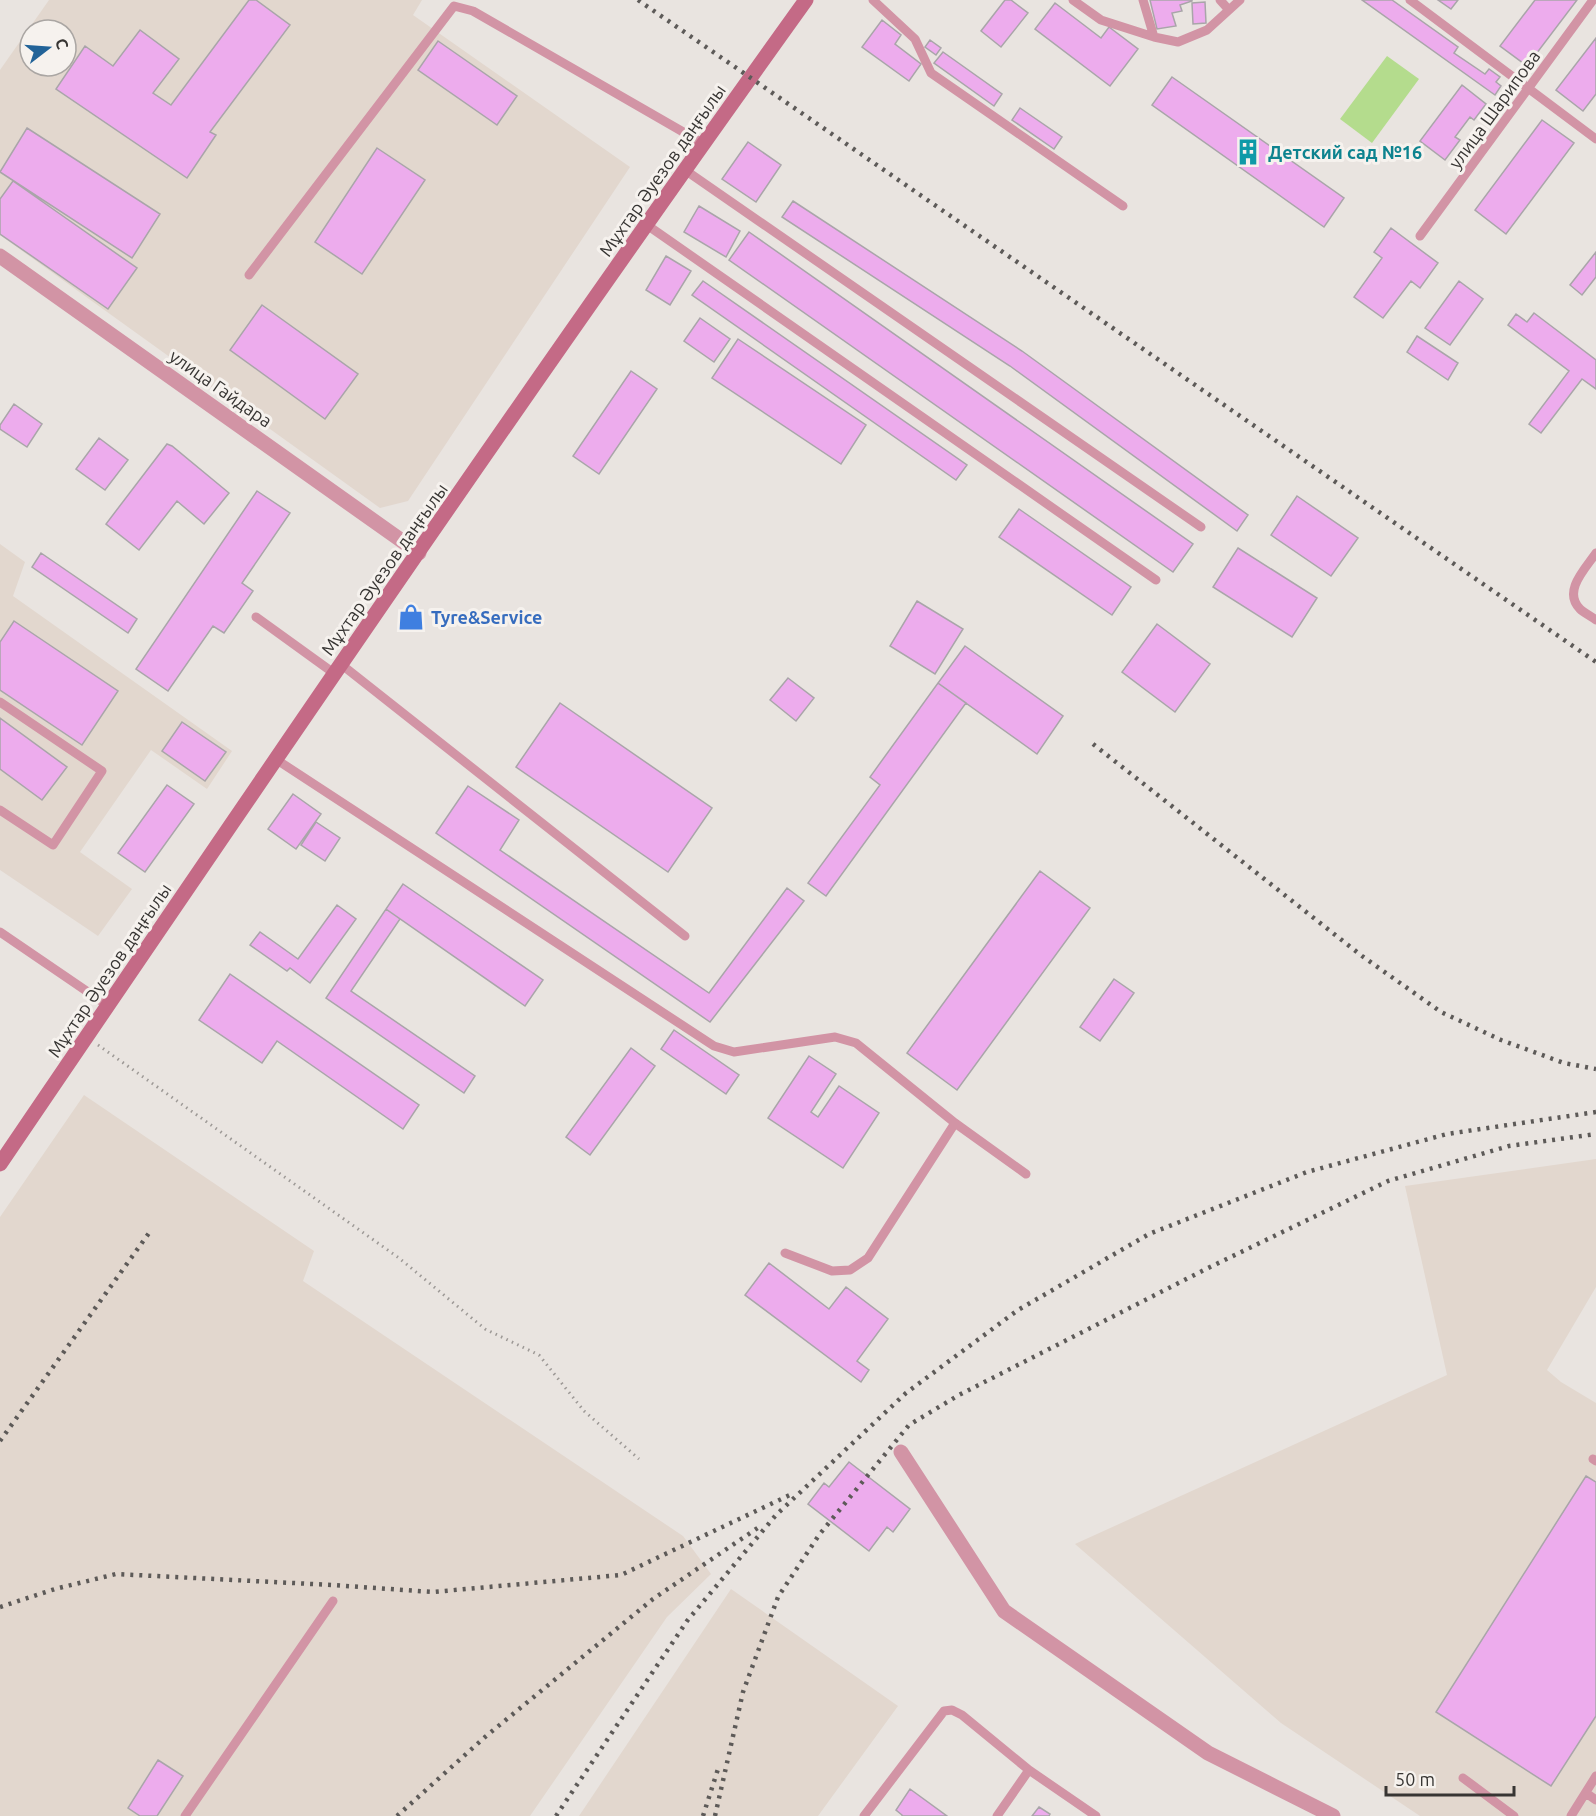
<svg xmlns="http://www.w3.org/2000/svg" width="1596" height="1816" viewBox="0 0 1596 1816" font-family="Ubuntu,sans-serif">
<rect width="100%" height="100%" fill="#e9e4e0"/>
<!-- built -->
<path fill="#e2d7ce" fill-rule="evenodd" d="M49 0H422L413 15 630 167 408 501 380 508 0 235V70ZM30 30H66V66H30Z
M0 544 25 562 13 596 232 751 207 789 151 750 80 852 132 889 98 936 0 870Z
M84 1095 314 1251 303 1281 683 1536 711 1574 667 1617 530 1816H0V1217Z
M1596 1159V1287L1547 1370 1561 1382 1596 1403V1816H1420L1281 1723 1075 1544 1447 1375 1405 1186Z
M731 1589 898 1706 818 1816H579Z"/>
<!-- green -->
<path fill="#b4dc8d" d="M1387 56 1419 79 1372 143 1340 119Z"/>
<!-- building -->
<path fill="#edaced" stroke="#a9a5a9" stroke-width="1.5" d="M249 0H256L290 25 210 132 216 135 187 178 56 89 85 46 113 66 140 30 179 59 153 93 171 105Z
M1005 0H1011L1028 13 1001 47 981 31Z
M1150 0H1192V1L1180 5 1182 11 1172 13 1176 26 1157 29Z
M1362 0H1392L1458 47 1454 53 1485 74 1489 69 1500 77 1496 82 1501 86 1495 95Z
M1438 0H1458L1451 9Z
M1535 0H1577L1527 66 1500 46Z
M1205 2 1206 23 1193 24 1192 3Z
M1055 3 1101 38 1109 27 1138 49 1110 86 1035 29Z
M882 20 901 35 895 44 921 64 909 81 862 47Z
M1596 38V94L1583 111 1556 90Z
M930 40 941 48 936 55 925 47Z
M438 41 517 96 497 125 418 70Z
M943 52 1002 94 994 106 934 63Z
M1172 77 1344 198 1324 227 1152 105Z
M1462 85 1486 104 1474 120 1470 117 1455 137 1460 140 1445 160 1420 141Z
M1020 108 1062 137 1054 149 1012 120Z
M1542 120 1574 143 1506 234 1475 210Z
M27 128 160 214 132 258 0 172Z
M748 142 781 165 756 202 722 179Z
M377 148 425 180 362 274 315 242Z
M13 181 137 268 108 309 0 234V199Z
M793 201 1022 351 1248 515 1237 531 1010 366 782 217Z
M699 206 740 231 726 257 684 232Z
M1391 228 1438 263 1420 288 1411 281 1383 318 1354 297 1382 258 1374 252Z
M749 232 1193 544 1173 572 729 260Z
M1596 252V277L1582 295 1570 285Z
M666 256 691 271 670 305 646 290Z
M703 281 967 465 956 480 692 295Z
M1459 281 1483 299 1450 345 1425 328Z
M262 305 358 374 325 419 230 350Z
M1534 313 1596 360V389L1582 379 1541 433 1529 424 1569 371 1508 325 1516 314 1527 322Z
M700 318 730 339 714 362 684 341Z
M1417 336 1458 363 1448 380 1407 352Z
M738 339 866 425 841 464 712 378Z
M631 371 657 389 599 474 573 456Z
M14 404 42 424 27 447 0 429V425Z
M99 438 128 460 105 490 76 469Z
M167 444 172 446 229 493 204 524 177 501 139 550 106 524Z
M257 491 290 513 242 583 253 591 224 633 213 626 168 691 136 669Z
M1297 496 1358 538 1331 576 1271 535Z
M1019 509 1131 587 1112 615 999 537Z
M1238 548 1317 598 1292 637 1213 587Z
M41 553 137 619 128 633 32 567Z
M917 601 963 629 935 674 890 646Z
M14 621 118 691 82 745 0 690V642Z
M1157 624 1210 664 1175 712 1122 672Z
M965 646 1063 716 1037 754 938 683Z
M788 678 814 698 796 721 770 700Z
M938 683 966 703 826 896 808 883 880 785 870 777Z
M560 703 712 808 668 872 516 767Z
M0 718 67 767 42 800 0 769Z
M182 722 226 752 205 781 162 751Z
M167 785 194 804 145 872 118 853Z
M468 786 519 820 500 850 709 993 787 888 804 901 710 1022 436 833Z
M293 794 321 814 296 849 268 829Z
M316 822 340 838 325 861 301 845Z
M1040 871 1090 908 957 1090 907 1053Z
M403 884 543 980 525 1006 386 909Z
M337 905 356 919 310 983 290 968 287 971 250 945 260 932 298 959Z
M386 909 400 919 351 991 475 1076 464 1093 326 998Z
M230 974 419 1105 403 1129 277 1041 262 1063 199 1020Z
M1114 979 1134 993 1100 1041 1080 1027Z
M674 1030 739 1075 726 1094 661 1049Z
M631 1048 655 1066 590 1155 566 1137Z
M809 1056 836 1074 811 1112 818 1117 839 1086 879 1113 843 1168 768 1118Z
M769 1263 829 1309 846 1287 888 1319 857 1361 869 1370 861 1382 745 1295Z
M849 1462 910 1509 893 1532 887 1527 869 1551 808 1504 824 1483 829 1487Z
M1586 1476 1596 1482V1716L1551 1786 1436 1712Z
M158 1760 183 1776 157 1816H140L128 1808Z
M910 1789 947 1816H902V1815L896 1810Z
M1039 1807 1050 1814 1049 1816H1032Z"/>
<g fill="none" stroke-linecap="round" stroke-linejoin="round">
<!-- path -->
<path stroke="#9d9996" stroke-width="3" stroke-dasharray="1.5 4.5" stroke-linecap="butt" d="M98 1045 399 1258 485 1329 539 1355 584 1411 639 1459"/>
<!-- lane -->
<path stroke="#d294a5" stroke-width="9" d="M873 0 915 39 931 73 1123 206
M1073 0 1101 20 1154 37
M1143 0 1154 37 1178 42 1207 30 1240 0
M1220 0 1229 10
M1410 0 1596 139
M685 170 1201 527
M647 225 1156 580
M1420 236 1593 0
M249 275 454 6 473 11 704 144
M1596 553C1586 568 1562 591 1580 609 1584 613 1591 616 1596 620
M256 617 335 674
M342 665 685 936
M0 702 102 771 53 845 0 810
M277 760 714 1046 734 1052 835 1037 856 1043 955 1123 1026 1174
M0 932 107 1005
M785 1253 832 1271 850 1270 868 1258 955 1123
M1593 1459 1596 1461
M1463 1778 1514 1816
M1586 1793 1596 1800
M185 1816 333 1601
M864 1816 944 1711 952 1710 962 1715 1029 1770 1096 1816
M997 1816 1029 1770
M1571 1816 1596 1776"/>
<!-- street -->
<path stroke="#d294a5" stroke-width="15" d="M0 256 419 553
M901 1452 1004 1611 1208 1753 1333 1816"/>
<!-- secondary -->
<path stroke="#c46a86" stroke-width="15" d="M0 1164C265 774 531 383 806 0"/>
<!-- rail -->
<path stroke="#5d5a58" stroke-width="4.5" stroke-dasharray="3 6" stroke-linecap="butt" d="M638 0 1596 662
M1093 744 1362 956 1441 1012 1501 1040 1564 1063 1596 1069
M0 1441 149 1233
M0 1607 55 1589 116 1574 332 1585 433 1592 621 1575 794 1493
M397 1816 485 1737 653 1599 762 1525
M556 1816 687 1621 776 1515 906 1393 1018 1310 1149 1234 1307 1172 1447 1134 1596 1112
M703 1816 718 1769
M715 1816 743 1692 778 1597 819 1535 909 1425 959 1395 1206 1269 1388 1181 1509 1146 1596 1134"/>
</g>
<!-- icons -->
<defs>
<g id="building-bare" transform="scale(2.07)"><path d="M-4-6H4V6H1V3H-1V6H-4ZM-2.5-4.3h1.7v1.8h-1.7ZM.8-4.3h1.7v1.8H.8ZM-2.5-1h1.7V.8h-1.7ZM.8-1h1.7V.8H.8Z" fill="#0f9aa8" stroke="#f6f2ee" stroke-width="2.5" paint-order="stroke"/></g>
<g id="shop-bare" transform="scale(2.07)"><path d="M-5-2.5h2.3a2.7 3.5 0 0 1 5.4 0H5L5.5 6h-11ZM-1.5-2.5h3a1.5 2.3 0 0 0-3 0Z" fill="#3f7fe0" stroke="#f6f2ee" stroke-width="2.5" paint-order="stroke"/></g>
</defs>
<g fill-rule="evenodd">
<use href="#building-bare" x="1248" y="152"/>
<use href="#shop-bare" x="411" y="617"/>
</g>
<g text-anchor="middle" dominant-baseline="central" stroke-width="6" stroke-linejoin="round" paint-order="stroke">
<!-- street labels -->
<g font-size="18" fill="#373533" stroke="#f6f2ee">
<text transform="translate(1494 109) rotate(-54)">улица Шарипова</text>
<text transform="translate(662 170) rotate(-55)">Мұхтар Әуезов даңғылы</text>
<text transform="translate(221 388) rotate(35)">улица Гайдара</text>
<text transform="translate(384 569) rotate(-55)">Мұхтар Әуезов даңғылы</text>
<text transform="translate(109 970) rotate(-56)">Мұхтар Әуезов даңғылы</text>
</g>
<!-- culture labels -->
<g font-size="18" font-weight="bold" fill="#0d838f" stroke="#f6f2ee" text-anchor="start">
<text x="1268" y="152">Детский сад №16</text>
</g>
<!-- shop labels -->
<g font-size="18" font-weight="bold" fill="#366cbe" stroke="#f6f2ee" text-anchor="start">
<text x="431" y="617">Tyre&amp;Service</text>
</g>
</g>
<!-- north arrow -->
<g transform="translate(48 48) rotate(73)"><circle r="28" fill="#f6f2ee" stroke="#aaa6a3" stroke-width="1.5"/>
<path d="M0-4.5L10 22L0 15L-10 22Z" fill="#226398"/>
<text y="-9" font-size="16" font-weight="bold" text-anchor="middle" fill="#373533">С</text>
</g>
<!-- scale -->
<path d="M1386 1786v9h128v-9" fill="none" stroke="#373533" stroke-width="3"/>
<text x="1395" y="1786" font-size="18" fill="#373533" stroke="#f6f2ee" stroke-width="4.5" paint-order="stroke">50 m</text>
</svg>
